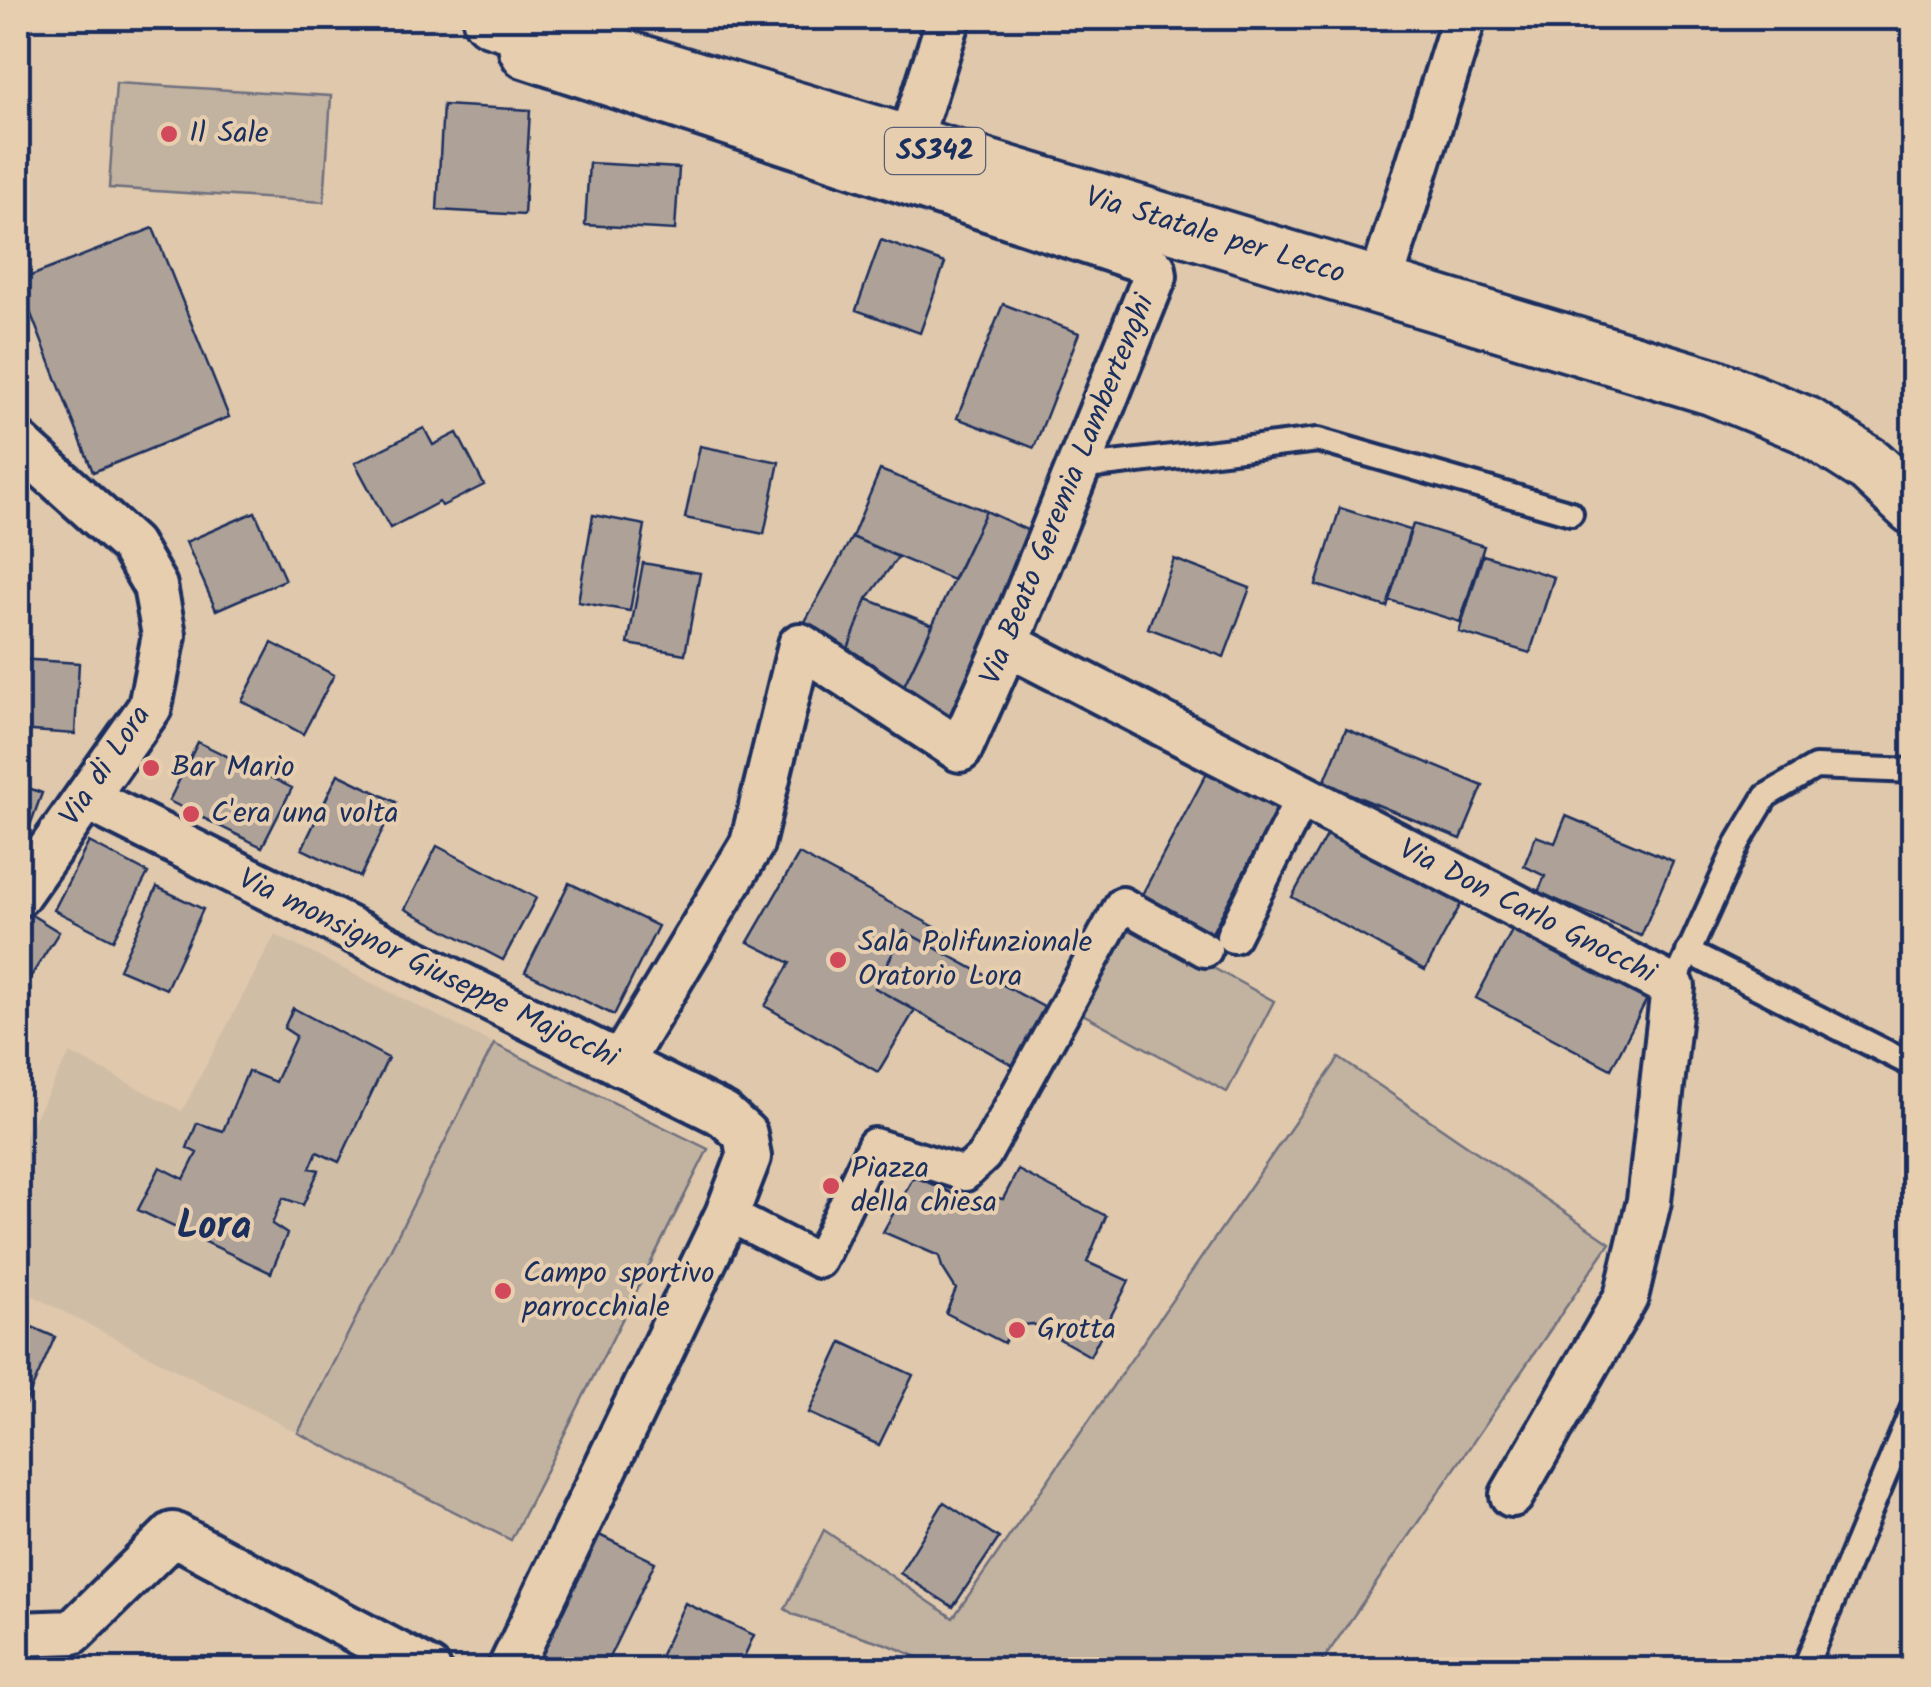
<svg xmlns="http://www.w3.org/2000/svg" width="1931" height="1687" viewBox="0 0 1931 1687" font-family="Kalam,sans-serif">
<rect width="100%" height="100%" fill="#dfc8ac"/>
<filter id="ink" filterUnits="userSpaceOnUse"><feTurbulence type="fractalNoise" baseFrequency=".01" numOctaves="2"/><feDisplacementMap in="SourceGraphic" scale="20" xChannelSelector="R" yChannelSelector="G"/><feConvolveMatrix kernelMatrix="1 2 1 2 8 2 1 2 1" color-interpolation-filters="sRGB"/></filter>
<g filter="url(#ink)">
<!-- built -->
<path fill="#d0bda6" d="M275 935 494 1044 298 1433 18 1288V1148L70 1053 182 1111Z"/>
<!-- green -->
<path fill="#c2b2a0" stroke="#6e707f" stroke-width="2.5" d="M116 83 331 96 324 202 109 188Z
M1125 920 1274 1001 1227 1092 1079 1012Z
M494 1044 708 1149 511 1540 298 1433Z
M1339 1058 1610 1243 1317 1669H946L889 1645 795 1615 785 1609 824 1530 953 1618Z"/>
<!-- building -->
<path fill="#aea298" stroke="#1b2f5e" stroke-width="2.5" d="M443 105 530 110 524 215 437 210Z
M589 163 679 168 675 230 585 225Z
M153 228 229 417 93 472 18 281Z
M881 240 945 263 920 333 856 310Z
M1003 304 1079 333 1034 448 957 418Z
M424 428 433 445 457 433 484 485 442 506 439 502 390 528 355 463Z
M700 446 779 462 764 534 685 518Z
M880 470 986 511 953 580 852 537Z
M1340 508 1410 530 1387 607 1316 585Z
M986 511 1038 535 952 719 900 694Z
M255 512 285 580 216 610 186 542Z
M593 515 645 525 630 611 578 602Z
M1413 524 1484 546 1460 622 1389 600Z
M852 537 898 557 867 599 841 667 802 627Z
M1483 555 1554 577 1530 653 1459 632Z
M1174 559 1250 588 1224 657 1148 628Z
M643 563 700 573 685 654 628 644Z
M867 599 933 625 900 694 841 667Z
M272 643 334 675 303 734 242 701Z
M18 659 79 663 75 734 18 730Z
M1346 729 1483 786 1461 839 1324 783Z
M198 742 292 788 262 847 169 801Z
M1210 767 1280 804 1207 942 1137 904Z
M338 774 396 802 360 877 302 849Z
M18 784 42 793 18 858Z
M1566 816 1673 861 1641 936 1538 892 1545 876 1524 866 1536 836 1555 843Z
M1329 830 1462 902 1425 970 1292 897Z
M89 842 148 873 113 940 54 910Z
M437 846 536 898 503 960 405 909Z
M799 854 948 934 941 951 904 931 875 988 915 1010 878 1072 765 1006 790 963 748 942Z
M569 883 658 926 614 1015 525 972Z
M157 887 203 909 166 989 119 969Z
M22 909 59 932 18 997V915Z
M1514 927 1648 997 1611 1069 1476 998Z
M904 931 1051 1011 1018 1068 875 988Z
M293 1008 388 1058 339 1162 317 1152 310 1168 319 1170 303 1205 283 1198 272 1224 287 1234 271 1273 138 1210 160 1167 184 1179 197 1153 187 1148 197 1123 223 1131 248 1071 275 1082 296 1036 284 1028Z
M1018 1170 1106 1216 1087 1262 1129 1281 1090 1356 1033 1324 1012 1326 1004 1343 946 1313 956 1289 942 1267 939 1256 883 1232 914 1176 971 1202 991 1197 1003 1199Z
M18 1321 55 1337 18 1420Z
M842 1342 913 1375 879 1445 809 1413Z
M944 1502 999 1538 953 1607 900 1573Z
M593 1532 655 1562 603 1670H541L529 1664Z
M685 1603 754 1635 738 1670H654Z"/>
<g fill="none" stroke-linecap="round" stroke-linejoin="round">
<!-- service casing -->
<g stroke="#1b2f5e" stroke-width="30">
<path id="service" d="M1078 468 1318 440 1571 513
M1688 952 1914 1066
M1673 987 1739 841 1766 796 1815 767 1914 771
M1804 1670 1914 1405"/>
</g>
<!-- pedestrian casing -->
<g stroke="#1b2f5e" stroke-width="40">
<path id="pedestrian" d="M1233 936 1303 797
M727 1214 819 1261 874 1145 965 1174 984 1156 1122 904 1205 950"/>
</g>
<!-- minor casing -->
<g stroke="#1b2f5e" stroke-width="50">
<path id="minor" d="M519 32 521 51 524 56 1144 261 1154 269 1155 276 1007 644 960 750 800 645 752 844 620 1064
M909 144 949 18
M1380 285 1464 18
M18 443 131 545 155 586 164 635 150 707 18 895
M1007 644 1673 987 1649 1201 1626 1297 1512 1495
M86 798 724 1115 745 1134 749 1157 727 1214 509 1670
M18 1634 73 1632 173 1534 429 1670"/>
</g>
<!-- primary casing -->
<g stroke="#1b2f5e" stroke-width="62">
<path id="primary" d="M491 18 1713 387 1806 425 1870 466 1914 507"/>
</g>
<!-- service -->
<use href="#service" stroke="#e7ceaf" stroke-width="22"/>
<!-- pedestrian -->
<use href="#pedestrian" stroke="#e7ceaf" stroke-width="32"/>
<!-- minor -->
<use href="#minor" stroke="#e7ceaf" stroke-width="42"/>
<!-- primary -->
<use href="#primary" stroke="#e7ceaf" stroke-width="55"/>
</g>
</g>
<!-- markers -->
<g fill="#d1495b" stroke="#e7ceaf" stroke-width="4">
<circle cx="169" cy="134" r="10"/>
<circle cx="151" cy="768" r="10"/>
<circle cx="191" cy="814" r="10"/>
<circle cx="838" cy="960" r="10"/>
<circle cx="831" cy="1186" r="10"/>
<circle cx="503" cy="1291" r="10"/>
<circle cx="1017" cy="1330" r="10"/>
</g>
<g text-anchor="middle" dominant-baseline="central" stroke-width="8" stroke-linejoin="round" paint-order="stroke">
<!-- shield labels -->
<rect fill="#e7ceaf" stroke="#585f76" stroke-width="2.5" x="885" y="128" width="100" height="46" rx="8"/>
<g font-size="28" font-weight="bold" fill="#1b2f5e">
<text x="935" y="151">SS342</text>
</g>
<!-- poi labels -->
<g font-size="30" fill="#1b2f5e" stroke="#e7ceaf" text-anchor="start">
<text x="189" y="134">Il Sale</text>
<text x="171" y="768">Bar Mario</text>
<text x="211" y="814">C'era una volta</text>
<text x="858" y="943">Sala Polifunzionale<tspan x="858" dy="34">Oratorio Lora</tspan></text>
<text x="851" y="1169">Piazza<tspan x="851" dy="34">della chiesa</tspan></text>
<text x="523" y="1274">Campo sportivo<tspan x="523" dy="34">parrocchiale</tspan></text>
<text x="1037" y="1330">Grotta</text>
</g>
<!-- street labels -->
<g font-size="30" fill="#1b2f5e" stroke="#e7ceaf">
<text transform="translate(1215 236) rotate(17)">Via Statale per Lecco</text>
<text transform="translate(1068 490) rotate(-68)">Via Beato Geremia Lambertenghi</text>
<text transform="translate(106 766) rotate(-56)">Via di Lora</text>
<text transform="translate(1527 912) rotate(27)">Via Don Carlo Gnocchi</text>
<text transform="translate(428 969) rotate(26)">Via monsignor Giuseppe Majocchi</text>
</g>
<!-- district labels -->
<g font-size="40" font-weight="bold" fill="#1b2f5e" stroke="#e7ceaf">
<text x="214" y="1227">Lora</text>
</g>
</g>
<!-- margin -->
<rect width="1931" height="1687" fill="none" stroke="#e7ceaf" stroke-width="60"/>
<rect x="30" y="30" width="1871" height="1627" fill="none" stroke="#1b2f5e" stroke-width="4" filter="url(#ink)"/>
</svg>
